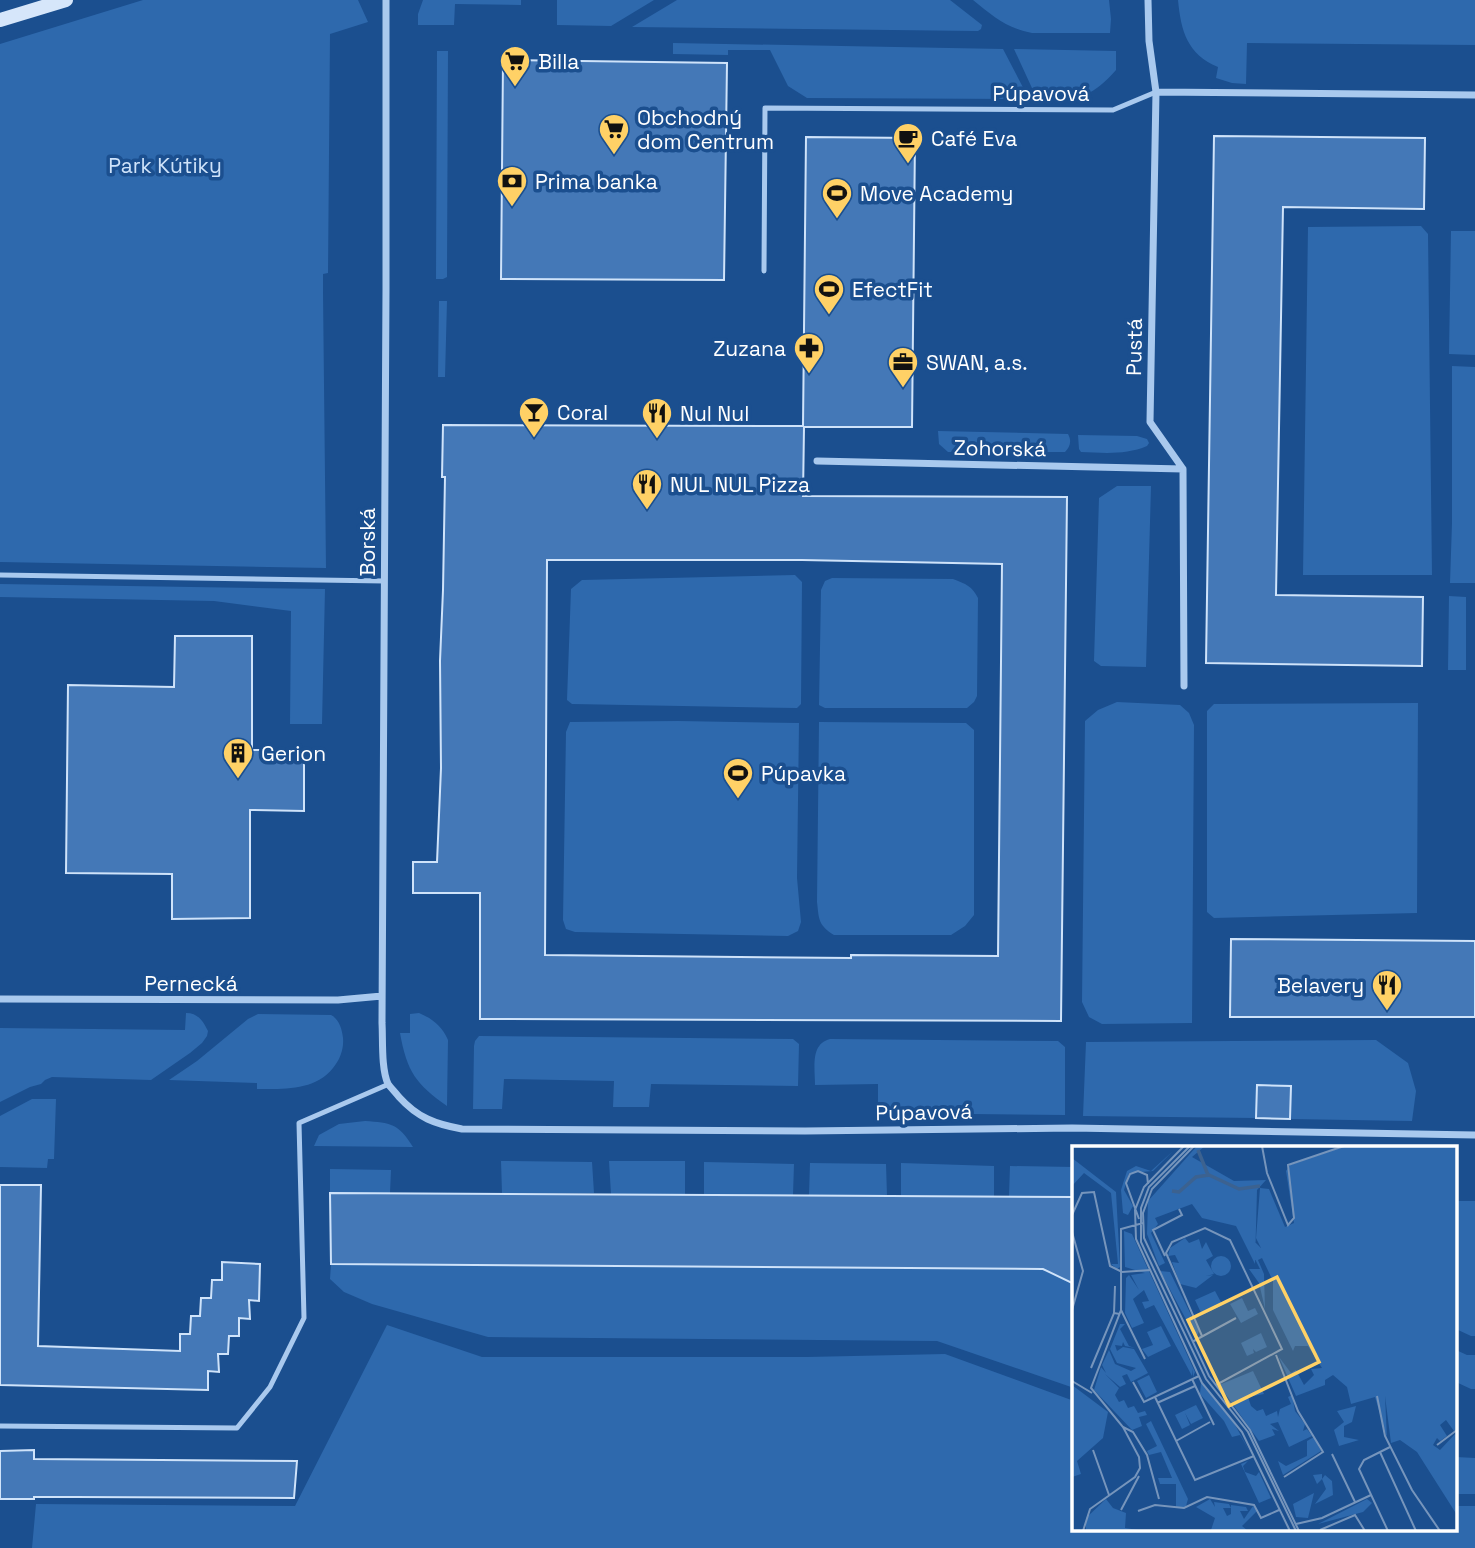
<svg xmlns="http://www.w3.org/2000/svg" width="1475" height="1548" viewBox="0 0 1475 1548" font-family="'Space Grotesk',sans-serif">
<rect width="100%" height="100%" fill="#1b4f8f"/>
<!-- green -->
<path fill="#2e69ad" d="M143 0H358L368 22 330 34 328 273 323 274V292L326 568 0 562V44Z
M423 0H521V5L455 4 454 25H418V14Z
M557 0H654L611 26 557 25Z
M677 0H950L982 25 981 29 978 31 632 27Z
M973 0H1109L1111 19 1110 33H1032C1006 28 993 16 973 0Z
M1178 0H1475V45L1247 43 1246 84 1232 83 1216 78 1218 67C1187 54 1181 31 1178 0Z
M673 43 1003 49 1029 99 807 98 788 86 770 50H728V55L673 54Z
M1014 49 1116 51V70C1090 100 1074 100 1037 99Z
M437 51H448L447 272V277L443 279H436Z
M1421 226 1428 234 1432 575H1303L1308 227Z
M1451 231H1475V355L1449 354Z
M439 301H447L445 377H438Z
M1452 366 1475 367V583H1450L1452 523Z
M938 431 1068 434C1072 441 1070 447 1065 452H948L939 444Z
M1078 435 1137 436 1147 439 1149 443 1147 446C1126 455 1104 453 1081 452L1079 449Z
M1117 486H1151L1146 667 1101 666 1094 661 1099 498Z
M795 575 802 582 801 704 797 708 572 704 567 700 571 589 582 580Z
M832 578 953 579C966 584 972 586 978 598L977 696 974 702 967 708H825L819 705 821 590 825 581Z
M0 584 325 589 322 724H290L291 611 214 601 0 597Z
M1449 596 1466 597V670H1448Z
M1117 702 1180 705 1189 713 1194 725 1192 1023 1102 1024 1089 1017 1082 1002 1085 721 1098 710Z
M1418 703 1417 913 1214 918 1207 912V711L1214 704Z
M678 721 799 723 797 878 801 922 798 931 788 936 575 932 566 929 563 920 566 732 570 722Z
M819 722 966 723 974 730V915L965 926 951 935H834C818 925 819 919 817 902Z
M186 1013C198 1013 203 1021 208 1031L207 1036 202 1043 190 1053 151 1080 52 1077 45 1080 41 1084 30 1087 0 1102V1028L185 1030Z
M419 1013C433 1019 442 1026 448 1040L447 1106C416 1084 407 1072 400 1033H410V1014Z
M258 1014 331 1015C339 1019 342 1029 343 1038 344 1049 340 1060 333 1068 315 1091 283 1089 257 1089V1083L169 1080 197 1061 248 1019Z
M479 1036 793 1039 799 1044 798 1086 651 1084 649 1107H613L614 1081 504 1079 502 1109H473L474 1046 475 1041Z
M830 1039 1058 1041 1065 1047V1115L878 1113V1084L815 1085C815 1068 810 1044 830 1039Z
M1376 1040 1408 1063 1416 1091 1412 1121 1290 1119 1291 1086 1257 1085 1256 1118 1083 1116 1086 1042Z
M32 1099H56L54 1159H48L47 1168 0 1167V1116Z
M365 1121C391 1123 398 1123 413 1147L314 1146 319 1135 339 1124Z
M501 1161 592 1162 594 1193H502Z
M609 1161H685V1194H611Z
M704 1162 794 1164 793 1195 704 1194Z
M810 1163 886 1164 887 1196 809 1195Z
M901 1163 994 1166V1196H901Z
M1010 1166 1074 1167V1201L1065 1197 1009 1196Z
M330 1169 391 1170 390 1193H330Z
M1456 1201H1475V1336H1471L1456 1329Z
M331 1264 1043 1269 1074 1284V1388L937 1341 488 1337 372 1304 344 1292 330 1279Z
M387 1325 482 1357H807L945 1354 1074 1401V1529H1456V1506H1475V1548H32L36 1504 295 1506Z
M1456 1350 1467 1355H1475V1389H1471L1456 1382Z
M1456 1457 1475 1458V1494H1456Z"/>
<!-- building -->
<path fill="#4478b7" stroke="#cfe3fa" stroke-width="2" fill-rule="evenodd" d="M503 60 727 63 724 280 501 279Z
M1214 136 1425 138 1424 209 1283 207 1276 595 1423 597 1422 666 1206 663Z
M806 137 915 138 912 427H804L803 496 1067 497 1061 1021 480 1019V893H413V862H437L441 768 440 661 443 590 445 477H442L443 425 803 426ZM547 560H802L1002 564 998 956 851 955V958L545 955Z
M175 636H252V750H304V811L250 810V918L172 919V874L66 873 68 685 174 687Z
M1231 939 1475 941V1017H1230Z
M1257 1085 1291 1086 1290 1119 1256 1118Z
M0 1185H41L38 1346 180 1351V1334H190L191 1316H200L201 1298H211L212 1280H222V1262L260 1264 259 1301 249 1300 250 1319 239 1318V1336H229L228 1354H218L219 1372 208 1371V1390L0 1385Z
M330 1193 1074 1197V1284L1043 1269 331 1264Z
M34 1450V1459L297 1461 294 1498 73 1497H34V1499H0V1451Z"/>
<g fill="none" stroke-linecap="round" stroke-linejoin="round">
<!-- lane -->
<path stroke="#a9c9ee" stroke-width="5" d="M764 271 765 108 1113 110 1156 92
M0 575 384 581
M0 1426 237 1428 270 1387 304 1318 299 1123 389 1084"/>
<!-- street -->
<path stroke="#a9c9ee" stroke-width="7" d="M386 0V289L382 1023C383 1040 381 1068 388 1084 391 1088 396 1093 399 1097 418 1118 435 1124 462 1129L805 1131 1072 1128 1475 1135
M1148 0 1149 41 1156 92 1150 422 1183 469 1184 686
M1156 92 1475 95
M817 461 1183 469
M0 999 338 1000 382 996"/>
<!-- secondary -->
<path stroke="#d6e6fa" stroke-width="14" d="M0 20 66 0"/>
</g>
<!-- icons -->
<defs>
<g id="supermarket-pin" transform="scale(1.575)"><path d="M0 17L-7.5 6A9.5 9.5 0 1 1 7.5 6Z" fill="#ffd166" stroke="#1b4f8f"/><path d="M-6-5.5h2.5l.6 2H6L4.5 2H-2.5L-4.4-4H-6ZM-1.5 3.2a1.3 1.3 0 1 0 .1 0ZM3 3.2a1.3 1.3 0 1 0 .1 0Z" fill="#111"/></g>
<g id="cafe-pin" transform="scale(1.575)"><path d="M0 17L-7.5 6A9.5 9.5 0 1 1 7.5 6Z" fill="#ffd166" stroke="#1b4f8f"/><path d="M-5.5-4.5H6V0H3Q3 3.5 0 3.5H-2.5Q-5.5 3.5-5.5 0ZM3-3.2v2h1.7v-2ZM-6 4.5H4V6H-6Z" fill="#111"/></g>
<g id="bank-pin" transform="scale(1.575)"><path d="M0 17L-7.5 6A9.5 9.5 0 1 1 7.5 6Z" fill="#ffd166" stroke="#1b4f8f"/><path d="M-6-4H6V4H-6ZM0-2.3a2.3 2.3 0 1 0 0 4.6a2.3 2.3 0 1 0 0-4.6Z" fill="#111"/></g>
<g id="stadium-pin" transform="scale(1.575)"><path d="M0 17L-7.5 6A9.5 9.5 0 1 1 7.5 6Z" fill="#ffd166" stroke="#1b4f8f"/><path d="M0-5a6.5 5 0 1 0 0 10a6.5 5 0 1 0 0-10ZM-3.5-1.8h7v3.6h-7Z" fill="#111"/></g>
<g id="pharmacy-pin" transform="scale(1.575)"><path d="M0 17L-7.5 6A9.5 9.5 0 1 1 7.5 6Z" fill="#ffd166" stroke="#1b4f8f"/><path d="M-2-6h4v4h4v4h-4v4h-4v-4h-4v-4h4Z" fill="#111"/></g>
<g id="office-pin" transform="scale(1.575)"><path d="M0 17L-7.5 6A9.5 9.5 0 1 1 7.5 6Z" fill="#ffd166" stroke="#1b4f8f"/><path d="M-6-3h4V-5.5h4V-3h4V5H-6ZM-1-4.5V-3h2v-1.5ZM-6 0V1H6V0Z" fill="#111"/></g>
<g id="bar-pin" transform="scale(1.575)"><path d="M0 17L-7.5 6A9.5 9.5 0 1 1 7.5 6Z" fill="#ffd166" stroke="#1b4f8f"/><path d="M-6-5H6L.8 .8V4.5H3.5V6h-7V4.5H-.8V.8Z" fill="#111"/></g>
<g id="restaurant-pin" transform="scale(1.575)"><path d="M0 17L-7.5 6A9.5 9.5 0 1 1 7.5 6Z" fill="#ffd166" stroke="#1b4f8f"/><path d="M-5-6h1v4h1v-4h1v4h1v-4h1v5L-1.5 .5V6h-2V.5L-5-1ZM5-6V6H3V1.5H1.5Q1.5-4 5-6Z" fill="#111"/></g>
<g id="building-pin" transform="scale(1.575)"><path d="M0 17L-7.5 6A9.5 9.5 0 1 1 7.5 6Z" fill="#ffd166" stroke="#1b4f8f"/><path d="M-4-6H4V6H1V3H-1V6H-4ZM-2.5-4.3h1.7v1.8h-1.7ZM.8-4.3h1.7v1.8H.8ZM-2.5-1h1.7V.8h-1.7ZM.8-1h1.7V.8H.8Z" fill="#111"/></g>
</defs>
<g fill-rule="evenodd">
<use href="#supermarket-pin" x="515" y="61"/>
<use href="#supermarket-pin" x="614" y="129"/>
<use href="#cafe-pin" x="908" y="138"/>
<use href="#bank-pin" x="512" y="181"/>
<use href="#stadium-pin" x="837" y="193"/>
<use href="#stadium-pin" x="829" y="289"/>
<use href="#pharmacy-pin" x="809" y="348"/>
<use href="#office-pin" x="903" y="362"/>
<use href="#bar-pin" x="534" y="412"/>
<use href="#restaurant-pin" x="657" y="413"/>
<use href="#restaurant-pin" x="647" y="484"/>
<use href="#building-pin" x="238" y="753"/>
<use href="#stadium-pin" x="738" y="773"/>
<use href="#restaurant-pin" x="1387" y="985"/>
</g>
<g text-anchor="middle" dominant-baseline="central" stroke-width="7" stroke-linejoin="round" paint-order="stroke">
<!-- poi labels -->
<g font-size="21" fill="#fff" stroke="#1b4f8f" text-anchor="start">
<text x="538" y="61">Billa</text>
<text x="637" y="117">Obchodný<tspan x="637" dy="24">dom Centrum</tspan></text>
<text x="931" y="138">Café Eva</text>
<text x="535" y="181">Prima banka</text>
<text x="860" y="193">Move Academy</text>
<text x="852" y="289">EfectFit</text>
<text x="786" y="348" text-anchor="end">Zuzana</text>
<text x="926" y="362">SWAN, a.s.</text>
<text x="557" y="412">Coral</text>
<text x="680" y="413">Nul Nul</text>
<text x="670" y="484">NUL NUL Pizza</text>
<text x="261" y="753">Gerion</text>
<text x="761" y="773">Púpavka</text>
<text x="1364" y="985" text-anchor="end">Belavery</text>
</g>
<!-- street labels -->
<g font-size="21" fill="#fff" stroke="#1b4f8f">
<text x="1041" y="93">Púpavová</text>
<text transform="translate(1134 347) rotate(-89)">Pustá</text>
<text transform="translate(1000 448) rotate(1)">Zohorská</text>
<text transform="translate(367 542) rotate(-90)">Borská</text>
<text x="191" y="983">Pernecká</text>
<text transform="translate(924 1112) rotate(-1)">Púpavová</text>
</g>
<!-- park labels -->
<g font-size="21" fill="#cfe3fa" stroke="#1b4f8f">
<text x="165" y="165">Park Kútiky</text>
</g>
</g>
<!-- overview -->
<g transform="translate(1072 1146)">
<rect width="385" height="385" fill="#1b4f8f"/>
<path d="M125 0H133L120 11 162 35 194 34 185 44 183 118 164 80 130 72 120 58 83 72 86 78 79 87 93 117 87 120 75 88 76 55ZM274 0H385V283L382 285 374 274 368 279 375 290 368 295 365 292 361 299 368 304 383 288 385 291V369L345 306 328 294 319 297 313 250 315 292 303 251 279 258 275 241 261 229 253 234V239L224 250 207 211 219 227 224 224 232 239 242 229 239 223 250 222 236 200H223L221 205 201 164V135L190 112 186 114 192 128 193 163 187 137 177 123H188L182 111 183 96 189 102 184 92 188 42 197 43 213 81 222 77 214 25 218 19ZM101 5 81 25 57 27 52 44 61 60 56 69 51 67 49 44 55 25 64 20 79 25ZM0 12 44 46 48 121 45 123 39 118H46L39 47 12 27 0 40ZM52 85 60 88 123 226 121 231V223L120 230 82 159 73 163 70 156 77 155 72 144 61 153 72 177 60 182 53 167 54 132 57 129 67 144 59 129 73 127 53 121ZM113 92 117 97 127 93 130 103 134 96 141 110 134 114 142 128 134 130 141 129 124 142 108 138 100 116 107 117 103 109 96 110 98 102ZM139 120a10 10 0 1 1 20 0a10 10 0 1 1-20 0ZM88 125 98 126 127 185 124 192ZM143 145 150 158 155 157 130 169 123 154ZM170 152 176 165 183 162 186 168 169 177 158 158ZM48 178H53L48 183 57 200 63 202 53 200 51 196 50 200 43 199 45 205 51 201 62 203 76 227 59 236 55 228 50 230 54 238 48 241 33 228 47 242 43 249 47 256 52 254 56 262 62 260 66 267 73 265 75 269 67 271 70 280 60 284 22 244 29 221 34 227 30 219 37 204 43 218 59 225 64 222 45 217 38 203ZM89 180 99 200 76 211 70 203 81 199 75 186ZM189 187 195 201 184 206 181 203 182 207 175 210 169 197ZM181 225 192 248 176 251 179 260 185 265 191 263 194 270 205 265 206 271 208 263 219 258 216 251 220 249 223 265 233 278 231 285 235 283 240 290 217 301 206 276 198 278 207 285 200 283 203 289 187 295 147 239ZM77 229 85 246 74 252 65 235ZM129 237 162 277 179 308 168 289 160 291 152 275 128 248ZM0 239 36 266 31 292 5 315 9 328 0 331ZM124 259 131 272 119 278 113 267 118 279 110 283 103 269ZM284 260 280 276 272 280V291L287 294 267 300 262 284 272 276 265 265ZM79 275 116 353 114 360 118 359 112 361H104V338H88L86 332H100L89 306 77 309 75 305 85 300 74 278ZM242 291 249 305 211 329 206 315 214 320 235 310V295ZM176 315 171 320 173 326 184 330 187 326 199 352 187 357 169 318ZM250 328V333L253 329 260 335 261 349 243 358 254 343 250 333 245 338 241 329ZM242 347 236 372 224 371 221 358ZM34 353 41 362 54 367 53 382 73 385 14 384V372ZM138 353 143 361 142 356 157 358 159 362H151L155 370 159 368V359L174 361 176 365H168L172 373 181 360 185 365 170 380 176 385 139 384 143 372 124 361ZM295 353 300 357 291 366 246 378Z" fill="#2e69ad"/>
<path fill="none" stroke="#3c6290" stroke-width="3.5" d="M126 4 136 29M100 45 107 46 124 31 137 29 167 43 188 40"/>
<path fill="none" stroke="#7695bc" stroke-width="2" d="M112 0 72 41 63 64 64 93 130 237 170 286 218 385M118 0 77 41 69 62V96L134 233 176 286 224 385M122 0 80 43 71 67 72 92 137 230 178 284 227 385M190 0 195 27 216 79 222 72 216 19 272 0M0 69 10 47 22 46 38 120 50 126 79 124M67 73 54 37 58 28 66 25 75 29 76 38M0 86 11 125 0 164M93 110 81 84 110 69 107 63M49 164 73 213M42 167 43 140M130 190 94 107 100 96 133 82 158 94 210 203 144 239M120 196 164 172M204 209 226 265 251 306 212 331M19 222 42 167 48 168M120 233 142 279M0 235 20 247M61 236 72 256 127 230M305 250 313 290 340 344 368 385M83 251 123 334 182 310M85 257 123 240M51 281 61 286 75 309 87 353M104 295 138 276M365 299 385 284M21 304 37 349M308 306 344 385M260 308 283 356M49 364 67 330M66 365 83 359 112 362 135 351 182 359 189 372 207 364M224 378 250 372 299 349M248 384 283 369 293 385M11 385 18 363 63 331 68 322 67 311 51 281 19 242 49 164V83L71 77M316 385 287 323 292 314 318 301"/>
<path fill="#ffd166" fill-opacity="0.15" stroke="#ffd166" stroke-width="3.5" d="M205 131 247 216 157 260 116 174Z"/>
<rect width="385" height="385" fill="none" stroke="#fff" stroke-width="3.5"/>
</g>
</svg>
